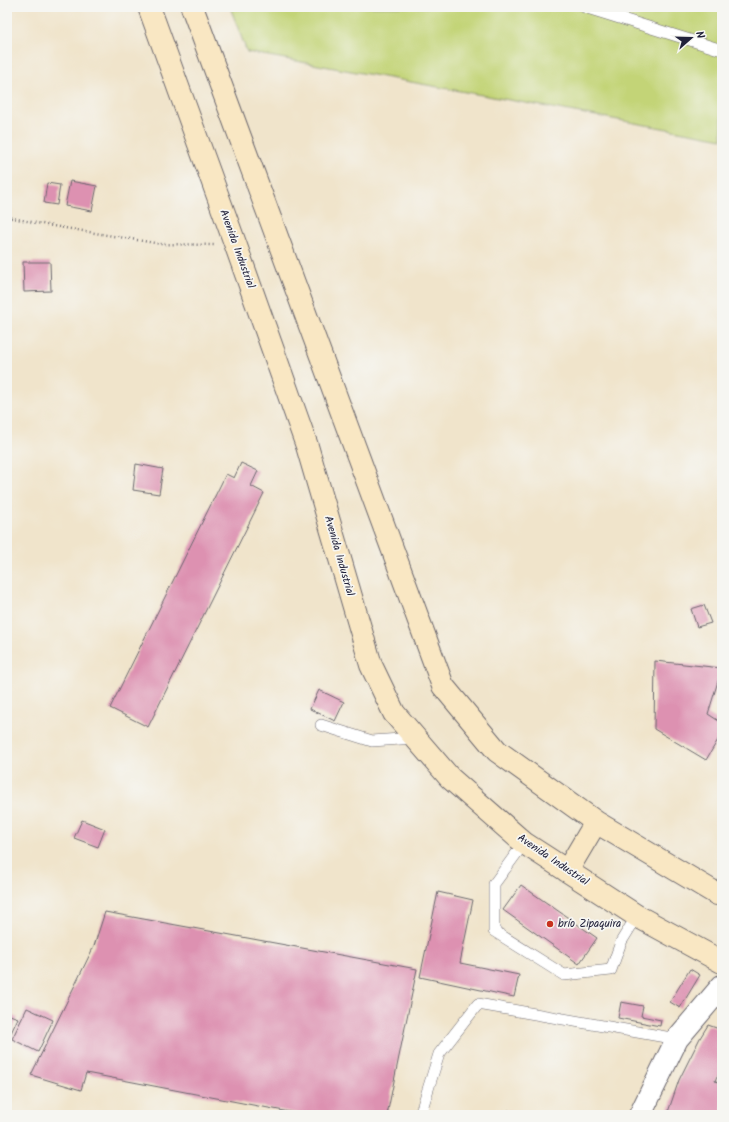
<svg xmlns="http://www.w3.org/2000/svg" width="729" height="1122" viewBox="0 0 729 1122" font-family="Kalam,sans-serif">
<rect width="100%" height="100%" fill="#f6f6f2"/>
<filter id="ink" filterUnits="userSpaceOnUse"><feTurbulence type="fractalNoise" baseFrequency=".025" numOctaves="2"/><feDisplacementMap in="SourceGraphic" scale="8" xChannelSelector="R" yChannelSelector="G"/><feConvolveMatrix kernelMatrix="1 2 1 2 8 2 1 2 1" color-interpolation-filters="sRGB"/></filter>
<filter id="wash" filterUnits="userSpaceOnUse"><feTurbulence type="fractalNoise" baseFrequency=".012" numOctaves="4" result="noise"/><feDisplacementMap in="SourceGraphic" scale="16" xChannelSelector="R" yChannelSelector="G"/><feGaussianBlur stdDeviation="0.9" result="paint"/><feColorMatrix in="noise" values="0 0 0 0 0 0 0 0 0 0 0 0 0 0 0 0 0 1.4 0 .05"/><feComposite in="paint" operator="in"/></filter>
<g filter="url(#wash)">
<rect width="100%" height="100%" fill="#f0e4cb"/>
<!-- green -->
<path fill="#c3d477" stroke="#727b59" d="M230 7H722V139L247 52Z"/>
<g id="blocks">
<!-- building -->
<path fill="#dd91b1" d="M70 181 97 186 92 211 65 206Z
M47 183 60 185 57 205 44 203Z
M23 262H50L51 291 24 292Z
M241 463 258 471 251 486 264 493 148 727 110 708 226 474 234 478Z
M136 464 163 469 159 494 133 490Z
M704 605 711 623 697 627 691 609Z
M655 661 722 668 708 714 722 723V733L706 760 654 729Z
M319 690 344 702 335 721 310 709Z
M82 820 105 829 98 847 74 838Z
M521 885 597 938 579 964 503 910Z
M438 892 473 900 460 963 519 975 514 997 420 977Z
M105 912 417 969 387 1115H305L86 1073 81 1090 31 1075 94 946Z
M690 969 700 975 680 1008 670 1002Z
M621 1002 643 1006 641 1016 661 1020 660 1026 618 1018Z
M27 1008 53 1020 38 1052 12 1039Z
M7 1014 18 1018 11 1033 7 1031Z
M708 1025 722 1030V1077L717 1076 715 1081 722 1083V1115H667L679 1080 700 1038Z
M508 1110 521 1114 520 1115H507Z"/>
</g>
</g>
<g filter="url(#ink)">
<use href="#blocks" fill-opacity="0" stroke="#6a666d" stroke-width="1"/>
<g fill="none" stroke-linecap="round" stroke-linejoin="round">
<!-- lane casing -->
<g stroke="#6a666d" stroke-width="12">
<path id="lane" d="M584 7 722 50
M321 725 372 741 415 738
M524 843 494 884V931L564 975 611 970 621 942 637 916
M420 1115 439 1054 478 1004 677 1039"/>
</g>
<!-- street casing -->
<g stroke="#6a666d" stroke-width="24">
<path id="street" d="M640 1115 677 1039 722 986"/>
</g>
<!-- secondary casing -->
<g stroke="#6a666d" stroke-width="24">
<path id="secondary" d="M149 7 236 246 307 446 371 665 394 713 450 778 524 843 637 916 722 962
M192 7 443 686 497 751 596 822 717 894H722
M567 871 596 822"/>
</g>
<!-- path -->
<path stroke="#6a666d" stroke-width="2.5" stroke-dasharray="1 3" stroke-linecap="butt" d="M7 217 47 225 161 244 214 245"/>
<!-- lane -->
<use href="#lane" stroke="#fff" stroke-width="11"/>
<!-- street -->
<use href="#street" stroke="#fff" stroke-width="22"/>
<!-- secondary -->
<use href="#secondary" stroke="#f9e7c3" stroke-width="22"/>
</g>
</g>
<!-- markers -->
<circle fill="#c8321e" stroke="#f6f6f2" stroke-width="1.5" cx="550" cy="924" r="4"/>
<g text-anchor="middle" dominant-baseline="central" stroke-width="3.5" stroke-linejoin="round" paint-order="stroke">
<!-- street labels -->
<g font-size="11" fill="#22223b" stroke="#f6f6f2">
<text transform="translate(237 249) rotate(70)">Avenida Industrial</text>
<text transform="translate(339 556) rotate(74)">Avenida Industrial</text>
<text transform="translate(553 860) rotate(34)">Avenida Industrial</text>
</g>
<!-- poi labels -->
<g font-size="11" fill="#22223b" stroke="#f6f6f2" text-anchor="start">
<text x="558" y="924">brío Zipaquira</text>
</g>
</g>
<!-- margin -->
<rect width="729" height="1122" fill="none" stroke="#f6f6f2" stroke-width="24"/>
<!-- north arrow -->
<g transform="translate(691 38) rotate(70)" stroke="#f6f6f2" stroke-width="3" paint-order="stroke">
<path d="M0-3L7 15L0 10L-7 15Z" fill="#22223b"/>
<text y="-6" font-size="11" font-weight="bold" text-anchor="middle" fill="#22223b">N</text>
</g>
</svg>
